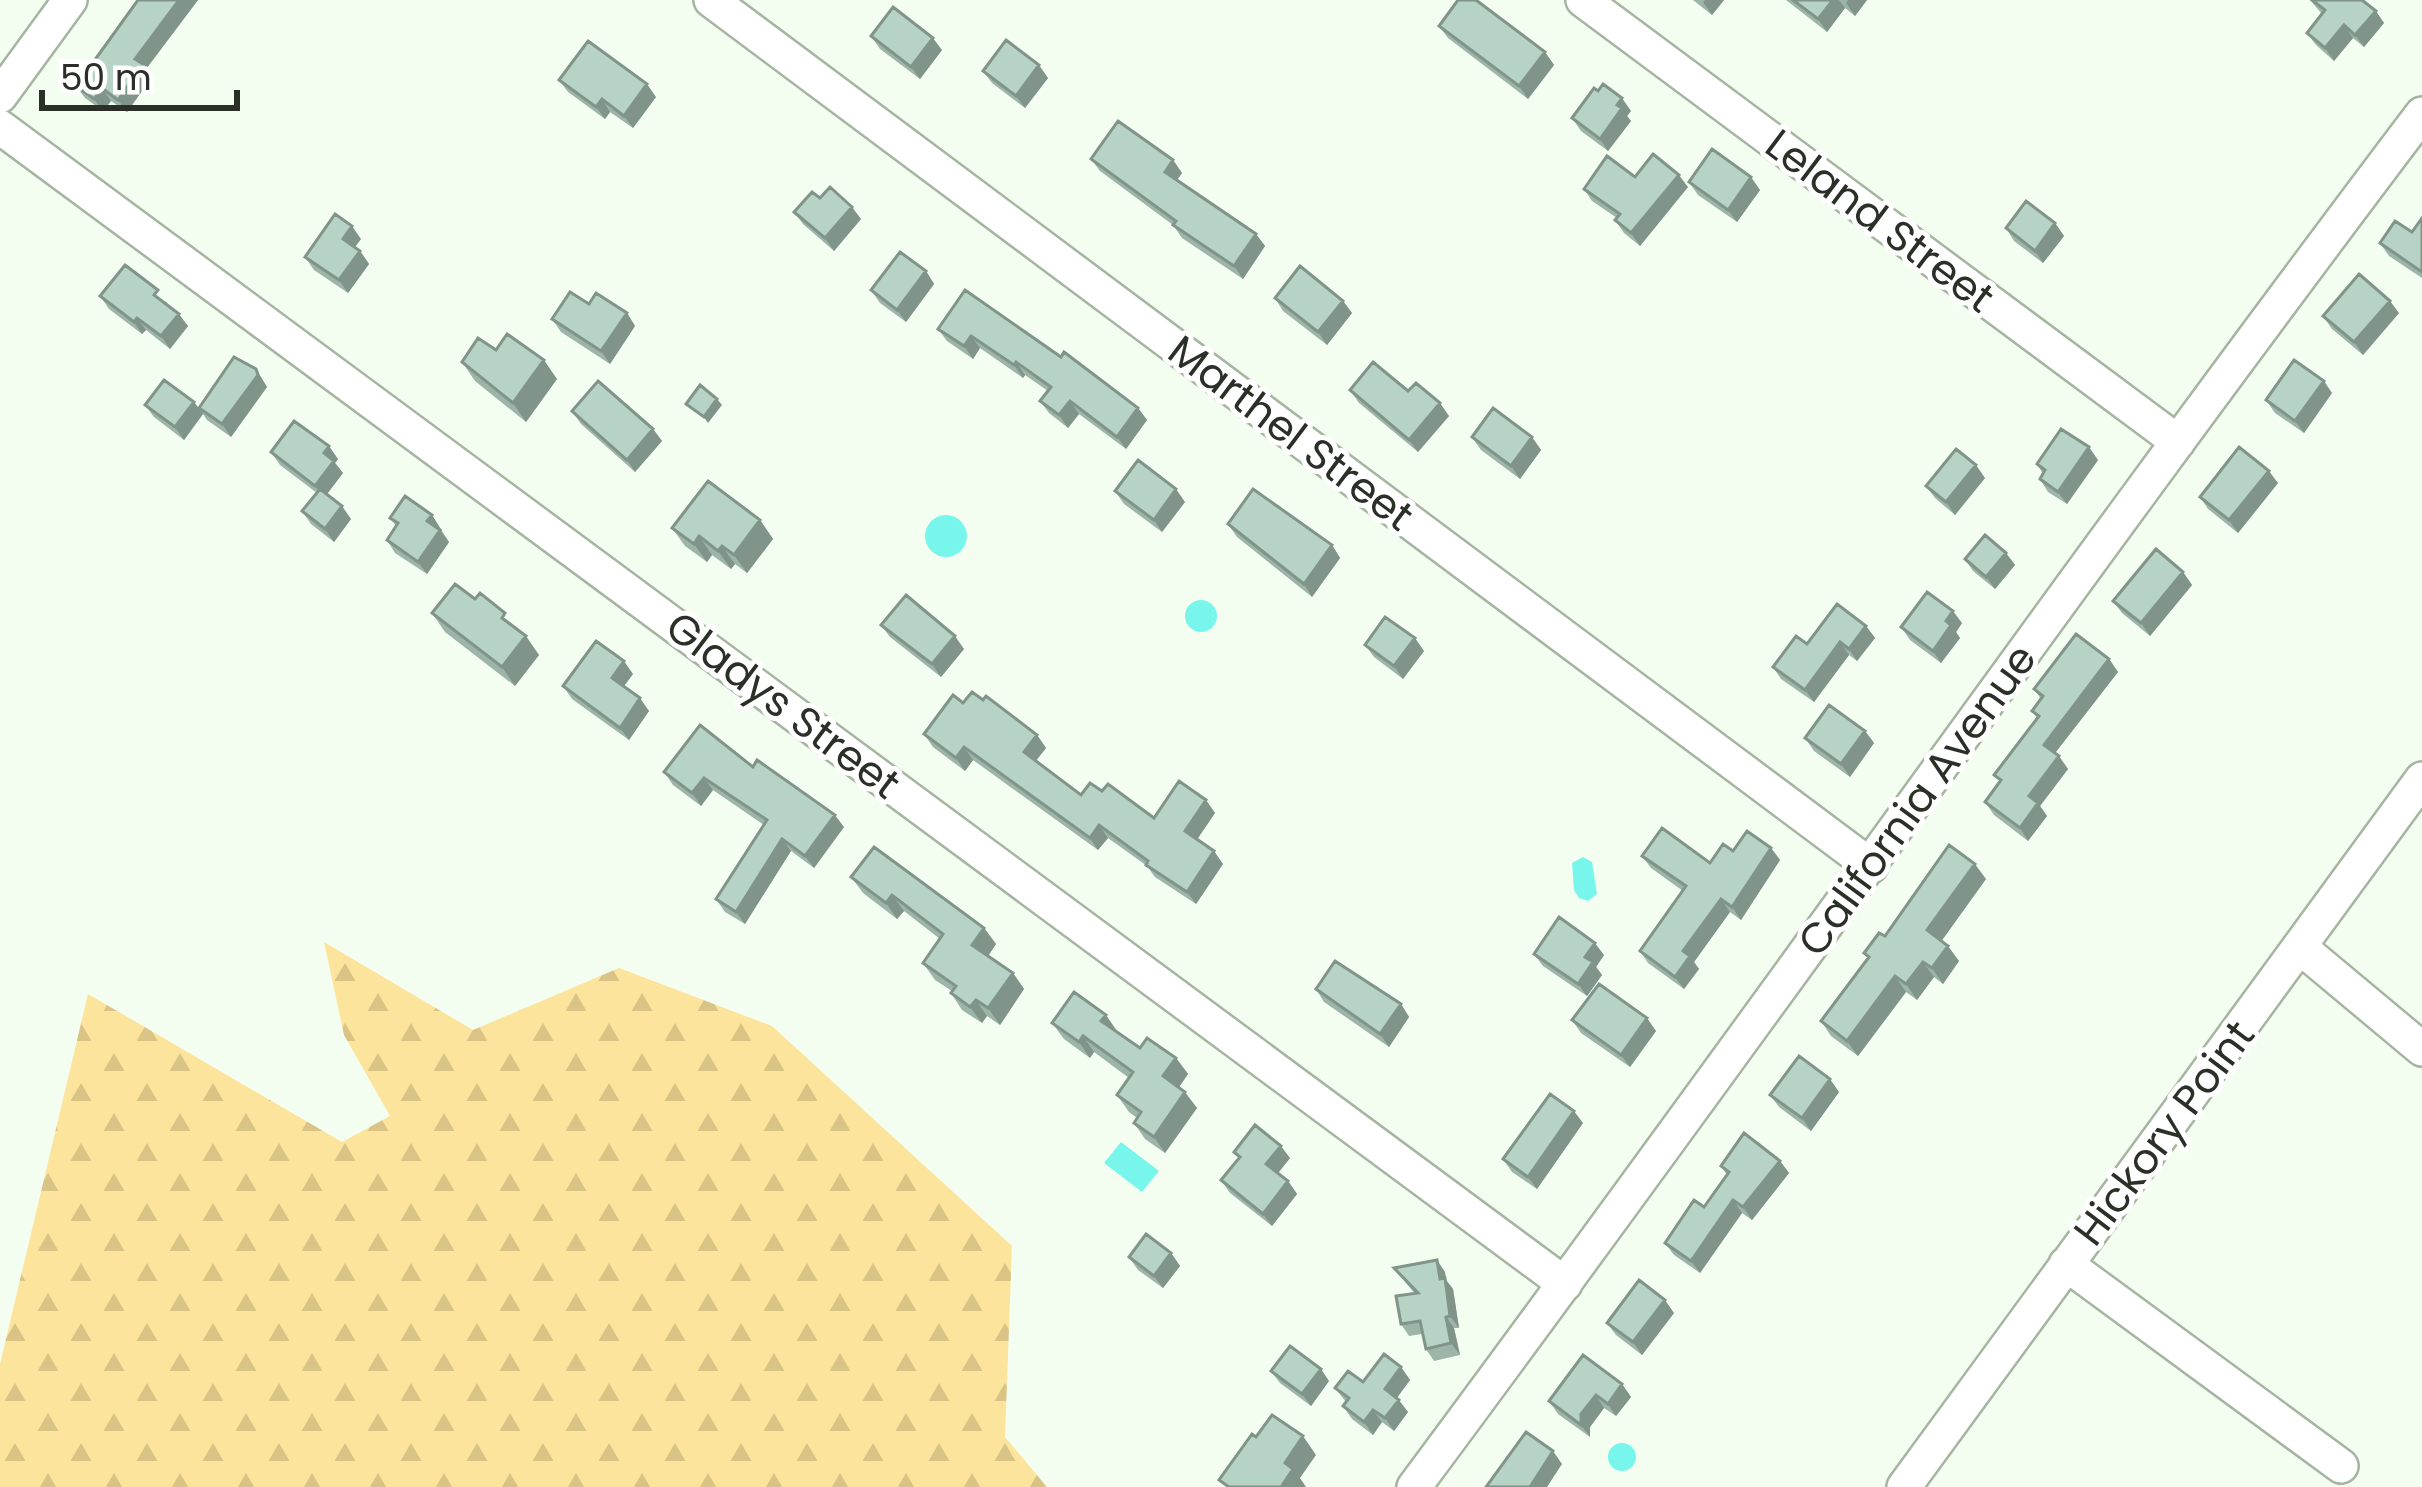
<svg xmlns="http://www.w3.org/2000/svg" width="2422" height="1487" viewBox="0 0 2422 1487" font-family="Poppins,sans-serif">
<defs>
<pattern id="forest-firs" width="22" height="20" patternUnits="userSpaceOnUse" patternTransform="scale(3)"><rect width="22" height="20" fill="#fde49c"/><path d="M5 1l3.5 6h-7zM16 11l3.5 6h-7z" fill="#d9c486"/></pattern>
</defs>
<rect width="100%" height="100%" fill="#f3fef1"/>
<!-- forest -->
<path fill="url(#forest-firs)" d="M324 942 473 1030 619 968 772 1026 1012 1246 1005 1437 1047 1487H0V1364L88 994 342 1142 390 1116 344 1035Z"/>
<!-- water -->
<path fill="#79f6eb" d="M925 536a21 21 0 1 1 42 0a21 21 0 1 1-42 0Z
M1185 616a16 16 0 1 1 32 0a16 16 0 1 1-32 0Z
M1583 857 1592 862 1597 894 1588 901 1579 898 1574 890 1572 863Z
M1121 1142 1159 1171 1142 1192 1104 1163Z
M1608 1457a14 14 0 1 1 28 0a14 14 0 1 1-28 0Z"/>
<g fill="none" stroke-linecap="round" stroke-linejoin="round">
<!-- minor casing -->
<g stroke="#a5b5a0" stroke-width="38">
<path id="minor" d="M711 0 1871 866
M1583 0 2178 442
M0 96 70 0
M0 127 1565 1284
M2301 948 2422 1049
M2066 1264 2341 1466
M1414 1487C1753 1032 2079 567 2422 114
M1904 1487 2422 779"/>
</g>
<!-- minor -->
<use href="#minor" stroke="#fff" stroke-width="33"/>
</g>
<!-- wall -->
<path fill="#9db5a9" d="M138 0H198L146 69 152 77 127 112 111 101 103 111 85 98 76 86Z
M1693 0H1724L1712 15Z
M1786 0H1867L1855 16 1845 8 1827 32Z
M2310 0H2362L2384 23 2364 47 2353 38 2334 61 2316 45 2307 33 2322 14Z
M1439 26 1545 52 1554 65 1528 99 1448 38Z
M871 36 942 50 920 79 880 49Z
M983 71 1048 78 1025 108 992 83Z
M559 80 656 97 633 128 610 112 605 119 568 92Z
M1631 111 1627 116 1631 121 1608 151 1581 131 1572 118Z
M1091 159 1173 160 1182 173 1177 180 1256 234 1265 246 1243 279 1182 238 1173 225 1100 171Z
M1635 177 1688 187 1640 246 1624 233 1615 220 1617 218 1592 201 1584 189Z
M1689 182 1760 190 1737 222 1698 195Z
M820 198 861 219 834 251 803 224 794 212Z
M2422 218V278L2389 256 2380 243 2412 232Z
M2055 223 2064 236 2043 263 2014 241 2006 228Z
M361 239 355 247 360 251 369 264 348 293 314 270 305 257Z
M926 271 934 284 906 322 880 303 871 290Z
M100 296 167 302 166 304 188 326 170 349 146 330 142 334 109 309Z
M1275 298 1343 301 1352 313 1327 345 1283 311Z
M589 304 627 313 635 326 610 364 561 332 552 319Z
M2399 313 2363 355 2332 329 2323 316Z
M938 329 1061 357 1138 408 1147 420 1126 449 1079 414 1068 428 1049 413 1040 401 1048 391 1025 375 1023 378 980 348 973 359 947 341Z
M496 350 557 379 526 422 475 381 462 362Z
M256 369 267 387 231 437 207 420 199 408Z
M1350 390 1408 391 1449 416 1418 452 1359 403Z
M2332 393 2304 433 2275 413 2266 400Z
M194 402 203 414 184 440 154 417 145 405Z
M572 411 653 429 662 441 635 472 581 424Z
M1472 437H1532L1541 450 1520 479 1481 450Z
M271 452 338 459 335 463 343 473 327 494 351 519 334 542 311 524 302 511 317 493 280 465Z
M2098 460 2067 504 2048 492 2040 479 2043 474 2037 464Z
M1985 478 1955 515 1935 498 1926 486Z
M2278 483 2238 533 2208 509 2200 497Z
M1115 491 1185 502 1162 532 1124 504Z
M432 515 449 542 427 574 395 553 387 540 396 526 390 518Z
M760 520 773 539 747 573 735 564 731 569 712 555 707 562 685 546 672 528Z
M1228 524 1332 545 1340 558 1312 597 1237 537Z
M2006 553 2015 565 1995 589 1973 571 1965 559Z
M2183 572 2192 585 2150 636 2122 613 2113 601Z
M432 613 517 629 539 655 515 686 445 632Z
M1962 623 1956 632 1960 638 1941 663 1910 640 1901 627Z
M881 625 964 649 941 677 890 637Z
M1866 626 1875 638 1857 661 1849 655 1814 702 1781 679 1773 667 1807 644Z
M1365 645 1424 651 1403 679 1374 657Z
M2109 659 2118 672 2055 753 2068 769 2040 806 2047 816 2028 841 1994 815 1985 802 2000 782 1994 775 2037 718 2032 711 2041 699 2034 689Z
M633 674 624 686 649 711 629 740 572 699 563 686Z
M963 703 1037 735 1046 748 1036 761 1081 795 1102 791 1154 818 1206 800 1215 813 1197 839 1223 864 1196 904 1155 877 1147 866 1108 838 1098 850 973 760 965 771 933 747 924 734Z
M1865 731 1874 743 1850 777 1814 751 1805 738Z
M753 767 844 827 814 868 791 851 745 924 725 912 716 899 764 825 713 790 701 806 673 785 664 772Z
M1771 848 1780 860 1741 920 1730 912 1694 962 1699 969 1684 989 1648 963 1640 951 1683 891 1651 868 1642 856 1710 863 1733 851Z
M851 877 984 928 996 944 988 956 1013 973 1024 989 1000 1025 987 1016 982 1023 962 1010 951 993 952 991 935 980 923 963 940 939 904 911 897 919 863 893Z
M1986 879 1941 941 1959 961 1943 984 1934 977 1917 1000 1906 992 1858 1056 1831 1036 1821 1021 1868 958 1864 953 1885 936Z
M1534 954 1604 955 1596 967 1602 975 1587 996 1543 966Z
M1316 989 1401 1004 1409 1017 1389 1047 1324 1002Z
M1572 1020 1656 1031 1630 1067 1581 1033Z
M1052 1023 1117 1032 1140 1048 1176 1058 1188 1074 1179 1087 1197 1108 1165 1153 1145 1139 1134 1123 1137 1118 1129 1112 1117 1095 1129 1078 1094 1052 1090 1058 1064 1039Z
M1839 1092 1811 1131 1779 1107 1770 1095Z
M1583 1123 1537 1189 1512 1172 1503 1159Z
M1234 1152 1290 1158 1278 1173 1288 1181 1297 1194 1272 1226 1230 1193 1221 1180 1238 1158Z
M1780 1161 1789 1173 1752 1220 1742 1213 1700 1273 1674 1255 1665 1243 1704 1207 1727 1175 1721 1166Z
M1171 1253 1180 1266 1163 1288 1138 1270 1129 1257Z
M1394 1268 1445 1272 1446 1280 1453 1289 1459 1328H1454L1460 1355 1434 1361 1426 1349 1422 1334 1409 1336 1401 1324 1415 1294Z
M1674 1313 1642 1355 1616 1335 1607 1323Z
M1401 1367 1410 1380 1396 1398 1408 1412 1394 1431 1382 1422 1373 1435 1352 1419 1343 1406 1346 1402 1335 1388 1363 1382Z
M1271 1371 1329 1381 1311 1406 1280 1383Z
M1622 1384 1631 1397 1616 1416 1604 1408 1590 1427V1437L1558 1414 1549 1401Z"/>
<!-- shaded-wall -->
<path fill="#80948a" d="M179 0H198L146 69 152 77 127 112 118 100 135 59Z
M1705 0H1724L1712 15 1703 2Z
M1833 0H1839L1845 8 1827 32 1818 19Z
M1848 0H1867L1855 16 1846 3Z
M2376 11 2384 23 2364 47 2355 35Z
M2344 25 2353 38 2334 61 2325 48Z
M933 38 942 50 920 79 911 67Z
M1545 52 1554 65 1528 99 1519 86Z
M1039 65 1048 78 1025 108 1016 96Z
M647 84 656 97 633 128 624 116Z
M102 88 111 101 103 111 94 99Z
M1622 98 1631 111 1627 116 1631 121 1608 151 1600 139Z
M602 99 610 112 605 119 596 107Z
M1173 160 1182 173 1174 184 1165 172Z
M1679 175 1688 187 1640 246 1631 233Z
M1751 177 1760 190 1737 222 1728 210Z
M852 207 861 219 834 251 825 238Z
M2055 223 2064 236 2043 263 2035 251Z
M352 226 361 239 351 252 343 239Z
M1256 234 1265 246 1243 279 1234 266Z
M360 251 369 264 348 293 339 280Z
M926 271 934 284 906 322 897 310Z
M1343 301 1352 313 1327 345 1318 332Z
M2390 301 2399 313 2363 355 2354 342Z
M627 313 635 326 610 364 601 351Z
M179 314 188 326 170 349 161 336Z
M137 318 146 330 142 334 134 322Z
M971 336 980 348 973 359 964 346Z
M544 360 557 379 526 422 513 403Z
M1016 362 1025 375 1023 378 1014 365Z
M256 369 267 387 231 437 222 424Z
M2324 381 2332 393 2304 433 2295 421Z
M717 399 722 405 708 423 704 417Z
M1070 401 1079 414 1068 428 1059 415Z
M194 402 203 414 184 440 175 427Z
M1440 403 1449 416 1418 452 1409 440Z
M1138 408 1147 420 1126 449 1117 437Z
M653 429 662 441 635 472 627 460Z
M1532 437 1541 450 1520 479 1511 466Z
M329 446 338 459 335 463 343 473 324 498 315 486 324 453Z
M2089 447 2098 460 2067 504 2058 492Z
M1976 465 1985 478 1955 515 1946 502Z
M2269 471 2278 483 2238 533 2229 520Z
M1176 489 1185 502 1162 532 1154 520Z
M342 506 351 519 334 542 325 529Z
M432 515 440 528 436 534 427 521Z
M760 520 773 539 747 573 734 555Z
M440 530 449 542 427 574 418 562Z
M699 536 712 555 707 562 694 544Z
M1332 545 1340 558 1312 597 1304 584Z
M722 546 735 564 731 569 718 551Z
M2006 553 2015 565 1995 589 1986 577Z
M2183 572 2192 585 2150 636 2141 623Z
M1953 611 1962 623 1956 632 1960 638 1941 663 1933 651 1946 621Z
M1866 626 1875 638 1857 661 1849 649Z
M526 636 539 655 515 686 502 667Z
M955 636 964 649 941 677 932 664Z
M1415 638 1424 651 1403 679 1394 666Z
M1840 642 1849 655 1814 702 1805 690Z
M2109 659 2118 672 2052 757 2044 745Z
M624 661 633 674 621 690 612 678Z
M640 698 649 711 629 740 620 728Z
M1865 731 1874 743 1850 777 1841 764Z
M1037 735 1046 748 1033 764 1024 752Z
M964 747 973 760 965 771 956 758Z
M2059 756 2068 769 2040 806 2047 816 2028 841 2020 828 2029 796Z
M704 778 713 790 701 806 692 793Z
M1206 800 1215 813 1194 844 1185 831Z
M835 815 844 827 814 868 805 856Z
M1099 825 1108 838 1098 850 1090 838Z
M782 839 791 851 745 924 736 912Z
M1771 848 1780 860 1741 920 1732 907Z
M1214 851 1223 864 1196 904 1187 892Z
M1975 864 1986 879 1938 946 1927 930Z
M892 895 904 911 897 919 886 903Z
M1721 899 1730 912 1694 962 1699 969 1684 989 1675 977 1683 951Z
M984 928 996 944 984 962 972 945Z
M1595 943 1604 955 1596 967 1602 975 1587 996 1578 984 1585 957Z
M1948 946 1959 961 1943 984 1932 968Z
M1923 962 1934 977 1917 1000 1906 984Z
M1013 973 1024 989 1000 1025 988 1008Z
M1895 976 1906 992 1858 1056 1847 1041Z
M976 1000 987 1016 982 1023 970 1007Z
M1401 1004 1409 1017 1389 1047 1380 1034Z
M1106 1015 1117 1031 1101 1021Z
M1647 1018 1656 1031 1630 1067 1621 1055Z
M1083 1036 1094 1052 1090 1058 1079 1042Z
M1176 1058 1188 1074 1175 1093 1163 1076Z
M1830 1079 1839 1092 1811 1131 1802 1118Z
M1185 1092 1197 1108 1165 1153 1154 1137Z
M1574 1111 1583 1123 1537 1189 1528 1177Z
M1281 1146 1290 1158 1275 1177 1266 1164Z
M1780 1161 1789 1173 1752 1220 1743 1207Z
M1288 1181 1297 1194 1272 1226 1263 1214Z
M1733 1200 1742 1213 1700 1273 1691 1261Z
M1171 1253 1180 1266 1163 1288 1154 1276Z
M1437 1260 1445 1272 1446 1280 1453 1289 1459 1328 1450 1316Z
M1665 1300 1674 1313 1642 1355 1633 1342Z
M1446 1317 1454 1328 1460 1355 1451 1343Z
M1401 1367 1410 1380 1394 1402 1385 1389Z
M1321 1369 1329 1381 1311 1406 1302 1394Z
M1622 1384 1631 1397 1616 1416 1608 1404Z
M1596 1395 1604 1408 1590 1427V1437L1581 1425V1414Z
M1399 1400 1408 1412 1394 1431 1385 1418Z
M1373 1410 1382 1422 1373 1435 1364 1422Z
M1303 1436 1316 1455 1300 1478 1306 1487H1281L1285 1463Z
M1553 1451 1562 1464 1547 1487H1530Z"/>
<!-- building -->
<path fill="#b7d3c5" stroke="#80948a" stroke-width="3" d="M138 0H179L135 59 143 64 118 100 102 88 94 99 76 86Z
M1458 0H1476L1545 52 1519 86 1439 26Z
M1793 0H1833L1818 19Z
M2312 0H2362L2376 11 2355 35 2344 25 2325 48 2307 33 2325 10Z
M893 7 933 38 911 67 871 36Z
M1006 40 1039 65 1016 96 983 71Z
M588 41 647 84 624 116 602 99 596 107 559 80Z
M1603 84 1622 98 1617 105 1622 108 1600 139 1572 118 1594 88 1598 91Z
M1118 121 1173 160 1165 172 1256 234 1234 266 1173 225 1176 221 1091 159Z
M1712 149 1751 177 1728 210 1689 182Z
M1653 154 1679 175 1631 233 1615 220 1620 214 1584 189 1607 156 1635 177Z
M830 187 852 207 825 238 794 212 812 192 820 198Z
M2026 201 2055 223 2035 251 2006 228Z
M335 214 352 226 343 239 360 251 339 280 305 257Z
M2422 218V272L2380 243 2395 221 2412 232Z
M900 252 926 271 897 310 871 290Z
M125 265 158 290 154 295 179 314 161 336 137 318 134 322 100 296Z
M1300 266 1343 301 1318 332 1275 298Z
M2359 274 2390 301 2354 342 2323 316Z
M965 290 1061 357 1064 352 1138 408 1117 437 1070 401 1059 415 1040 401 1051 387 1016 362 1014 365 971 336 964 346 938 329Z
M570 292 589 304 596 293 627 313 601 351 552 319Z
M507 334 544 360 513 403 462 362 478 338 496 350Z
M234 357 256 369 258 375 222 424 199 408Z
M2294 360 2324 381 2295 421 2266 400Z
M1373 362 1408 391 1416 383 1440 403 1409 440 1350 390Z
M164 380 194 402 175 427 145 405Z
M598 381 653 429 627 460 572 411Z
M700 385 717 399 704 417 686 404Z
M1493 408 1532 437 1511 466 1472 437Z
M294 421 329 446 324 453 334 461 315 486 271 452Z
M2061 429 2089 447 2058 492 2040 479 2045 470 2037 464Z
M2239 447 2269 471 2229 520 2200 497Z
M1956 449 1976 465 1946 502 1926 486Z
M1138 460 1176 489 1154 520 1115 491Z
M708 481 760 520 734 555 722 546 718 551 699 536 694 544 672 528Z
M320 489 342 506 325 529 302 511Z
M1253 489 1332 545 1304 584 1228 524Z
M405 496 432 515 427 521 440 530 418 562 387 540 398 523 390 518Z
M1985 535 2006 553 1986 577 1965 559Z
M2156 549 2183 572 2141 623 2113 601Z
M455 584 475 599 480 593 505 613 502 618 526 636 502 667 432 613Z
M1927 592 1953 611 1946 621 1951 625 1933 651 1901 627Z
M906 595 955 636 932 664 881 625Z
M1837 604 1866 626 1849 649 1840 642 1805 690 1773 667 1796 636 1807 644Z
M1385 617 1415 638 1394 666 1365 645Z
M2076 634 2109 659 2044 745 2059 756 2029 796 2038 803 2020 828 1985 802 2001 780 1994 775 2039 716 2032 711 2043 696 2034 689Z
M596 641 624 661 612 678 640 698 620 728 563 686Z
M972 692 983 700 986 696 1037 735 1024 752 1081 795 1090 783 1102 791 1108 784 1154 818 1179 781 1206 800 1185 831 1214 851 1187 892 1146 865 1148 861 1099 825 1090 838 964 747 956 758 924 734 953 695 963 703Z
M1829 705 1865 731 1841 764 1805 738Z
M700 725 753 767 757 760 835 815 805 856 782 839 736 912 716 899 767 820 704 778 692 793 664 772Z
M1662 828 1710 863 1723 844 1733 851 1747 831 1771 848 1732 907 1721 899 1683 951 1690 956 1675 977 1640 951 1686 886 1642 856Z
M1949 845 1975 864 1927 930 1948 946 1932 968 1923 962 1906 984 1895 976 1847 1041 1821 1021 1869 957 1864 953 1879 933 1885 936Z
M874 847 984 928 972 945 1013 973 988 1008 976 1000 970 1007 951 993 956 986 923 963 943 934 892 895 886 903 851 877Z
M1559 917 1595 943 1585 957 1593 962 1578 984 1534 954Z
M1335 961 1401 1004 1380 1034 1316 989Z
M1599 984 1647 1018 1621 1055 1572 1020Z
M1074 992 1106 1015 1101 1021 1140 1048 1147 1038 1176 1058 1163 1076 1185 1092 1154 1137 1134 1123 1141 1112 1117 1095 1133 1072 1083 1036 1079 1042 1052 1023Z
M1799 1056 1830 1079 1802 1118 1770 1095Z
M1550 1094 1574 1111 1528 1177 1503 1159Z
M1255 1125 1281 1146 1266 1164 1288 1181 1263 1214 1221 1180 1240 1157 1234 1152Z
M1744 1133 1780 1161 1743 1207 1733 1200 1691 1261 1665 1243 1694 1200 1704 1207 1729 1172 1721 1166Z
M1146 1234 1171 1253 1154 1276 1129 1257Z
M1437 1260 1440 1279 1445 1278 1450 1316 1446 1317 1451 1343 1426 1349 1420 1321 1401 1324 1396 1296 1418 1293 1394 1268Z
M1639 1280 1665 1300 1633 1342 1607 1323Z
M1290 1346 1321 1369 1302 1394 1271 1371Z
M1384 1354 1401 1367 1385 1389 1399 1400 1385 1418 1373 1410 1364 1422 1343 1406 1349 1398 1335 1388 1348 1371 1363 1382Z
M1583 1355 1622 1384 1608 1404 1596 1395 1581 1414V1425L1549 1401Z
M1272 1415 1303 1436 1285 1463 1293 1469 1281 1487H1229L1219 1480 1252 1434 1256 1437Z
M1526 1432 1553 1451 1530 1487H1486Z"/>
<g text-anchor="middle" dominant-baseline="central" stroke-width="10" stroke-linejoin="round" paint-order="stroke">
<!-- street labels -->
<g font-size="42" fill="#2a3028" stroke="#fff">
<text transform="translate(1880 221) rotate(37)">Leland Street</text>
<text transform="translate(1291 433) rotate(37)">Marthel Street</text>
<text transform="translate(783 705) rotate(37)">Gladys Street</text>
<text transform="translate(1917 800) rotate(-54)">California Avenue</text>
<text transform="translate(2164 1133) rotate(-53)">Hickory Point</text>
</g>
</g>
<!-- scale -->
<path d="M42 90v18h195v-18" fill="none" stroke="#2a3028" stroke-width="6"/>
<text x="60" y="90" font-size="36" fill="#2a3028" stroke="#ffffff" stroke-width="9" paint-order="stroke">50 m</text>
</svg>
